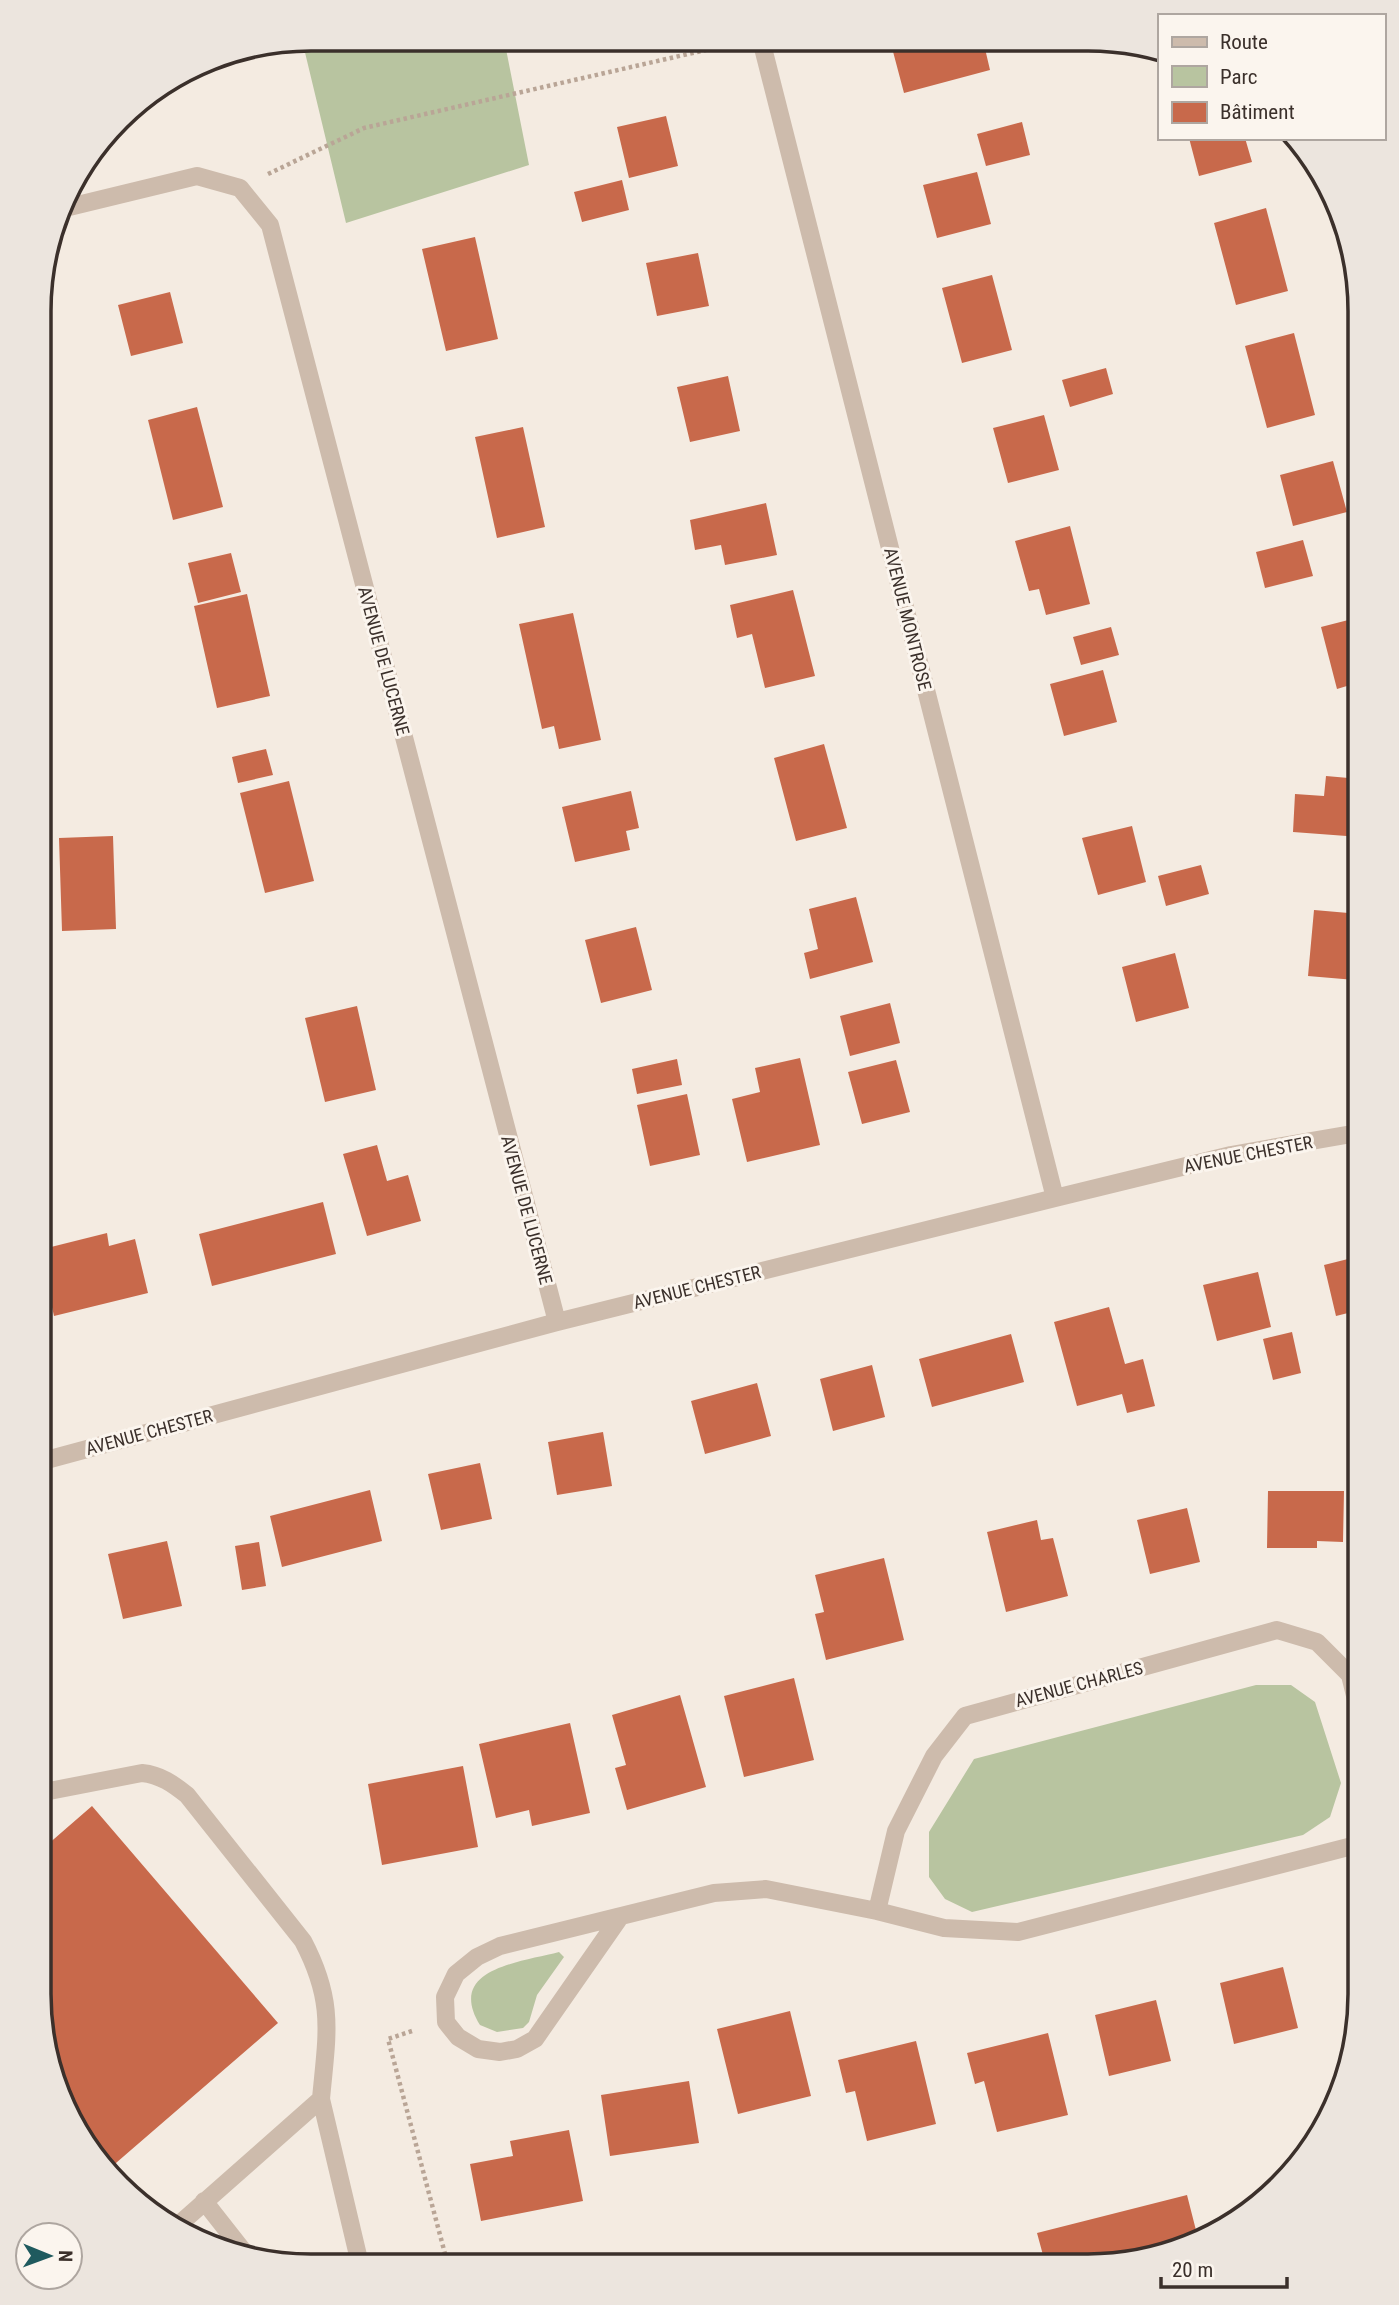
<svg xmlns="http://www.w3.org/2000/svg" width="1399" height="2305" viewBox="0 0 1399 2305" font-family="'Roboto Condensed',sans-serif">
<rect width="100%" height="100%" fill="#f4ebe1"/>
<!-- green -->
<path fill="#b8c4a0" d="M310 39H504L529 165 346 223 302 40Z
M1256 1685H1291L1315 1702 1341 1783 1330 1817 1303 1835 972 1912 945 1899 929 1877V1832L974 1759Z
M559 1952 564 1957 537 1995 529 2022 523 2028 497 2032 480 2025C445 1968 522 1962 559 1952Z"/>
<!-- building -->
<path fill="#c8694b" d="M907 40H983L990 70 904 93 891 44Z
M666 116 678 166 629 178 617 127Z
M1022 122 1030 155 986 166 977 134Z
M1189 138H1245L1252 162 1199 176Z
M977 172 991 224 937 238 923 185Z
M622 180 629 210 582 222 574 192Z
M1266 208 1288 291 1236 305 1214 223Z
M475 237 498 339 446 351 422 249Z
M698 253 709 306 657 316 646 263Z
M992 275 1012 350 962 363 942 288Z
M170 292 183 343 131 356 118 305Z
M1294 333 1315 415 1267 428 1245 346Z
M1106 368 1113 394 1070 407 1062 380Z
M728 376 740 431 690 442 677 387Z
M197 407 223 507 173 520 148 420Z
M1044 415 1059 470 1008 483 993 428Z
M523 427 545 527 497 538 475 437Z
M1333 461 1347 512 1293 526 1280 475Z
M766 503 777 555 725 565 721 545 695 550 690 520Z
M1070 526 1090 604 1046 615 1039 589 1029 591 1015 541Z
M1303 540 1313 576 1265 588 1256 552Z
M231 553 241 592 198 603 188 563Z
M793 590 815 676 765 688 752 634 737 638 730 605Z
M247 594 270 696 217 708 194 606Z
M573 613 601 740 559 749 554 726 542 729 519 624Z
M1360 617V682L1337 689 1321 627Z
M1111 627 1119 655 1081 665 1073 637Z
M1103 670 1117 722 1064 736 1050 684Z
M824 744 847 828 796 841 774 758Z
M266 749 273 775 238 783 232 757Z
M1326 776 1360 779V837L1293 832 1295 794 1324 796Z
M289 781 314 881 265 893 240 793Z
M631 791 639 828 626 831 630 850 575 862 562 807Z
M1132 826 1146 882 1098 895 1082 838Z
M113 836 116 929 62 931 59 838Z
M1201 865 1209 894 1166 906 1158 876Z
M856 897 873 962 810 979 804 953 818 949 809 909Z
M1314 910 1360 914 1355 980 1308 976Z
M636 927 652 990 601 1003 585 940Z
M1175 953 1189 1008 1136 1022 1122 967Z
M890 1003 900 1043 850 1056 840 1016Z
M357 1006 376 1090 325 1102 305 1018Z
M800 1058 820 1145 747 1162 732 1099 760 1092 755 1068Z
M677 1059 682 1085 637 1094 632 1069Z
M896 1060 910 1112 862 1124 848 1072Z
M687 1094 700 1155 650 1166 637 1105Z
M377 1145 387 1181 408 1175 421 1221 367 1236 343 1154Z
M323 1202 336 1254 212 1286 199 1234Z
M107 1233 109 1246 135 1239 148 1293 54 1316 39 1250Z
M1360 1256V1310L1336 1316 1324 1265Z
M1258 1272 1271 1327 1217 1341 1203 1285Z
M1109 1307 1125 1364 1143 1359 1155 1406 1127 1413 1122 1394 1077 1406 1054 1322Z
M1292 1332 1301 1373 1273 1380 1263 1339Z
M1011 1334 1024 1382 932 1407 919 1359Z
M872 1365 885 1417 833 1431 820 1379Z
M757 1383 771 1436 705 1454 691 1401Z
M603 1432 612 1486 557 1495 548 1442Z
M480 1463 492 1519 441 1530 428 1474Z
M370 1490 382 1541 282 1567 270 1516Z
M1268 1491H1344L1343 1542 1317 1541V1548H1267Z
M1187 1508 1200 1562 1150 1574 1137 1520Z
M1037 1520 1041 1540 1053 1538 1068 1596 1006 1612 987 1532Z
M167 1541 182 1606 123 1619 108 1554Z
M259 1542 266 1586 242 1590 235 1546Z
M884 1558 904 1640 826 1660 815 1614 824 1612 815 1575Z
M794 1678 814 1760 744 1777 724 1696Z
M680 1695 706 1787 627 1810 615 1768 626 1765 612 1715Z
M570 1723 590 1813 532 1826 529 1810 496 1818 479 1744Z
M463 1766 478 1847 382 1865 368 1784Z
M92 1806 278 2023 109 2169 80 2135 59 2098 39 1995V1852Z
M1283 1967 1298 2028 1234 2044 1220 1983Z
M1156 2000 1171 2061 1109 2076 1095 2015Z
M790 2011 811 2096 738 2114 717 2029Z
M1048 2033 1068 2115 997 2132 984 2081 975 2084 967 2053Z
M916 2041 936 2124 867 2141 855 2091 846 2093 838 2060Z
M689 2081 699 2143 610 2156 601 2095Z
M569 2130 583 2201 481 2221 470 2164 513 2156 510 2141Z
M1187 2195 1199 2242 1192 2246 1089 2266H1046L1037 2233Z"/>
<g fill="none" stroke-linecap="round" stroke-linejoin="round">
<!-- path -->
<path stroke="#b9a596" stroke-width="4.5" stroke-dasharray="3.5 3.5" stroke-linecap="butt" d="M268 174 364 128 732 44
M412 2031 388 2039 448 2265"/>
<!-- minor -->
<path stroke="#cdbbac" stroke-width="18" d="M761 40 1055 1198
M61 209 197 176 240 188 270 225 557 1322
M39 1462 557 1322 1055 1198 1231 1155 1346 1135H1360
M39 1793 142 1773C161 1775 173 1784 187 1795L303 1941C335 2002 327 2033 321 2099
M877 1911 896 1831 934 1756 965 1716 1277 1630 1317 1642 1350 1675 1360 1716
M620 1917 535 2039 517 2049 500 2052 478 2049 458 2037 446 2022 445 1997 456 1974 477 1957 500 1946 714 1893 766 1889 877 1911 944 1928 1018 1932 1360 1844
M204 2201 248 2257
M175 2228 321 2099 360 2264"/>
</g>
<g text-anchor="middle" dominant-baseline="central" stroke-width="6" stroke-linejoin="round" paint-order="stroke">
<!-- street labels -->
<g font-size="18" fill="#3b302b" stroke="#fbf5ee">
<text transform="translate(908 619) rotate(76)">AVENUE MONTROSE</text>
<text transform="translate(384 661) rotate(75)">AVENUE DE LUCERNE</text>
<text transform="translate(1248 1154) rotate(-11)">AVENUE CHESTER</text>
<text transform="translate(527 1210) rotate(75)">AVENUE DE LUCERNE</text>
<text transform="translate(697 1287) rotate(-14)">AVENUE CHESTER</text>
<text transform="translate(149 1432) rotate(-15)">AVENUE CHESTER</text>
<text transform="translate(1079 1684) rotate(-15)">AVENUE CHARLES</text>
</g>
</g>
<!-- crop -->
<path d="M0 0H1399V2305H0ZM311 51H1088A260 260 0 0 1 1348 311V1994A260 260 0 0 1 1088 2254H311A260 260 0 0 1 51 1994V311A260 260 0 0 1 311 51Z" fill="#ece5de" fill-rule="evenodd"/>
<path fill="none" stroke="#3b302b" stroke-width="3.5" d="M311 51H1088A260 260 0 0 1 1348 311V1994A260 260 0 0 1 1088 2254H311A260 260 0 0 1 51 1994V311A260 260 0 0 1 311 51Z"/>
<!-- legend -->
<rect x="1158" y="14" width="228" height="126" fill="#fbf5ee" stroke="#aea6a0" stroke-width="2"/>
<rect x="1172" y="37" width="35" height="10" fill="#cdbbac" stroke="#aea6a0" stroke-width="2"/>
<text x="1220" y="49" font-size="21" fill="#3b302b">Route</text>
<rect x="1172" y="66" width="35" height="21" fill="#b8c4a0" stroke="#aea6a0" stroke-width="2"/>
<text x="1220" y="84" font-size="21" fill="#3b302b">Parc</text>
<rect x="1172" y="102" width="35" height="21" fill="#c8694b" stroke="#aea6a0" stroke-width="2"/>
<text x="1220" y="119" font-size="21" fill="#3b302b">Bâtiment</text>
<!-- north arrow -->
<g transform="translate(49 2256) rotate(91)"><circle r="33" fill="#fbf5ee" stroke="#aea6a0" stroke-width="2"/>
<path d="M0-5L12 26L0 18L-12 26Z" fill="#1f5a5e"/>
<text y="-10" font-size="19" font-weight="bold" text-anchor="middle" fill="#3b302b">N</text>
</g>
<!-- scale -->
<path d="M1161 2277v10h126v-10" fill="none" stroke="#3b302b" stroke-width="3.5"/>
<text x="1172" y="2277" font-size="21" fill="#3b302b" stroke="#fbf5ee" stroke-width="5" paint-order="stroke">20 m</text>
</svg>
